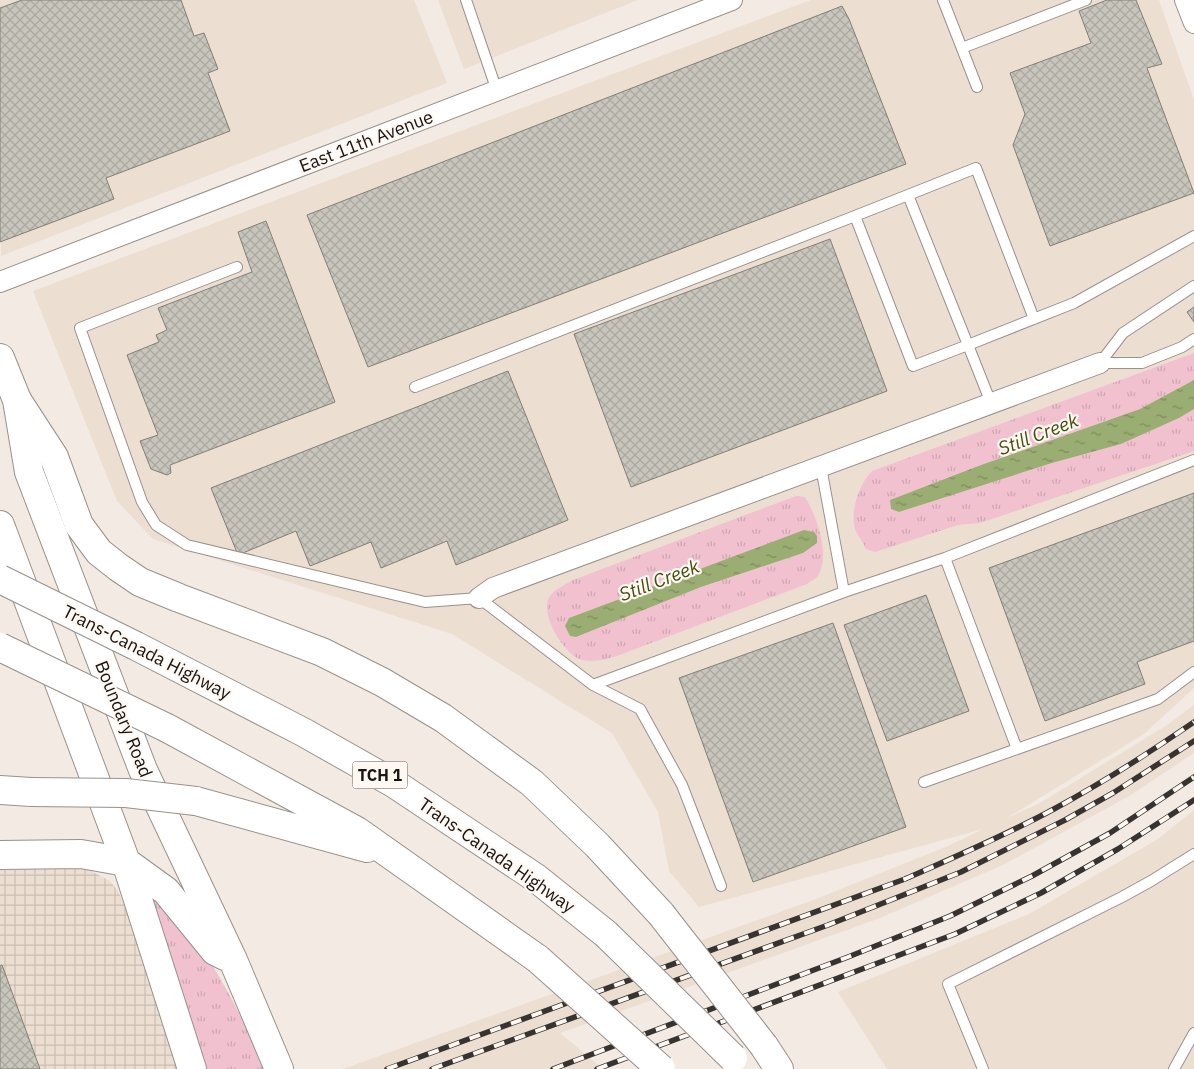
<svg xmlns="http://www.w3.org/2000/svg" width="1194" height="1069" viewBox="0 0 1194 1069" font-family="'IBM Plex Sans',sans-serif">
<defs>
<pattern id="industrial-grid" width="8" height="8" patternUnits="userSpaceOnUse" patternTransform="scale(1.25)"><rect width="8" height="8" fill="#edded2"/><path d="M0 4h8M4 0v8" fill="none" stroke="#cabeb3"/></pattern>
<pattern id="grass-tufts" width="24" height="20" patternUnits="userSpaceOnUse" patternTransform="scale(1.25)"><rect width="24" height="20" fill="#f1c1d0"/><path d="M3 7l-1-3M5 7V3M7 7l1-3M15 17l-1-3M17 17v-4M19 17l1-3" fill="none" stroke="#cea5b2"/></pattern>
<pattern id="water-ripples" width="26" height="14" patternUnits="userSpaceOnUse" patternTransform="scale(1.25)"><rect width="26" height="14" fill="#9aad72"/><path d="M2 4q2-2 4 0t4 0M15 11q2-2 4 0t4 0" fill="none" stroke="#7d8c5c"/></pattern>
<pattern id="building-cross-hatch" width="8" height="8" patternUnits="userSpaceOnUse" patternTransform="scale(1.25)"><rect width="8" height="8" fill="#c8c5bc"/><path d="M0 0l8 8M0 8l8-8" fill="none" stroke="#aba8a1"/></pattern>
</defs>
<rect width="100%" height="100%" fill="#f2eae3"/>
<!-- built -->
<path fill="#edded2" d="M0 0H414L447 83 1 256Z
M438 0H638L464 69Z
M811 0H1159L1194 100V688L1144 734 1007 818 1040 803 1167 725 1194 705V753L1129 796 1005 864 880 918 560 1033 603 1069H343L816 899 948 846 983 829 699 907 669 871 658 812 612 733 452 634 153 539 117 501 33 291Z
M1194 810V1069H887L838 992 1029 914 1158 839Z"/>
<!-- industrial -->
<path fill="url(#industrial-grid)" d="M65 868 89 870 110 881 118 891 124 904 178 1069H0V870Z"/>
<!-- grass -->
<path fill="url(#grass-tufts)" fill-rule="evenodd" d="M1194 353V380L1140 409 981 465 890 500 891 509 899 512 1052 463 1121 444 1179 418 1194 409V451L980 523 958 525 875 552 866 549C863 542 858 536 855 529 850 511 859 484 872 471Z
M796 496 805 497C816 515 832 557 817 577 814 579 810 582 807 584L617 656C606 659 594 663 582 660 564 655 538 612 550 596 555 589 566 584 573 580ZM804 531 814 532 803 553 701 587 576 637 570 636 566 627 569 618Z
M149 889C164 906 182 922 195 940 225 981 245 1024 265 1069H207Z"/>
<!-- water -->
<path fill="url(#water-ripples)" d="M1194 380V409L1179 418 1121 444 1052 463 899 512 891 509 890 500 981 465 1140 409Z
M804 530 814 532 817 536V543L803 553 701 587 576 637 570 636 565 626 569 618Z"/>
<!-- building -->
<path fill="url(#building-cross-hatch)" stroke="#817f76" d="M22 0H181L194 36 204 33 218 69 208 73 230 131 106 178 114 199 0 242V8Z
M1107 0H1136L1162 64 1147 68 1194 193 1050 246 1013 145 1025 114 1010 73 1091 43 1079 11Z
M842 6 849 19 906 164 368 367 307 215Z
M266 221 335 402 170 465 171 473 167 475 151 469 140 441 158 435 127 355 159 342 156 335 167 330 158 308 252 272 238 232Z
M830 239 887 391 631 487 574 334Z
M1194 307V322L1187 312Z
M508 371 568 520 456 565 447 541 381 568 371 542 310 566 296 531 238 555 211 488Z
M1194 493V641L1137 662 1145 684 1045 721 989 568Z
M926 595 969 711 887 741 844 625Z
M833 623 906 827 753 882 679 678Z
M2 965 40 1069H0V966Z"/>
<g fill="none" stroke-linecap="round" stroke-linejoin="round">
<!-- lane casing -->
<g stroke="#99918b" stroke-width="12">
<path id="lane" d="M466 0 497 91
M943 0 977 87
M962 48 1086 0
M855 216 908 195
M237 267 80 328 142 502 156 525 187 545 425 602 479 598 593 685 640 709 682 785 721 886
M1034 319 976 168 908 195 968 345 1074 303 1194 236
M1100 363 1123 333 1194 286
M1100 363H1142L1182 347 1194 339
M415 387 855 216 913 366 968 345 991 403
M821 467 844 592
M593 685 844 592 945 558 1194 460
M1017 749 1158 699 1194 672
M924 782 1017 749 945 558
M983 1069 948 984 1122 897 1151 881 1194 854
M1174 1069 1194 1033"/>
</g>
<!-- street casing -->
<g stroke="#99918b" stroke-width="22">
<path id="street" d="M1185 0 1194 23
M0 282 732 0
M479 598 493 588 1100 363"/>
</g>
<!-- secondary casing -->
<g stroke="#99918b" stroke-width="30">
<path id="secondary" d="M0 855 81 854 126 862"/>
</g>
<!-- primary casing -->
<g stroke="#99918b" stroke-width="30">
<path id="primary" d="M0 358 17 400 29 472 143 770 233 960 279 1069
M0 525 126 862 192 1069
M126 862 166 891 215 951 225 956"/>
</g>
<!-- highway casing -->
<g stroke="#99918b" stroke-width="30">
<path id="highway" d="M17 400 54 457 79 525 99 552 118 567 140 582 179 598 322 652 382 682 443 718 532 783 597 845 661 914
M136 646 303 732 395 784 536 878 606 934
M167 728 357 831 538 959
M0 790 31 792
M196 801 367 848
M764 1046 779 1069"/>
</g>
<!-- lane -->
<use href="#lane" stroke="#fff" stroke-width="10"/>
<!-- street -->
<use href="#street" stroke="#fff" stroke-width="20"/>
<!-- secondary -->
<use href="#secondary" stroke="#fff" stroke-width="28"/>
<!-- primary -->
<use href="#primary" stroke="#fff" stroke-width="28"/>
<!-- highway -->
<use href="#highway" stroke="#fff" stroke-width="28"/>
<!-- rail casing -->
<g stroke="#363330" stroke-width="5.5">
<path id="rail" d="M387 1069 905 879C955 857 1006 835 1054 809 1102 783 1149 753 1194 722
M432 1069 828 925 961 872 1065 820 1113 793 1194 741
M553 1069 848 957 950 916 1032 876 1110 833 1194 777
M597 1069 955 934 1041 893 1118 849 1194 800"/>
</g>
<!-- rail -->
<use href="#rail" stroke="#fef7f2" stroke-width="4" stroke-dasharray="11" stroke-linecap="butt"/>
<!-- highway-bridge casing -->
<g stroke="#99918b" stroke-width="30" stroke-linecap="butt">
<path id="highway-bridge" d="M0 579 136 646
M0 647 167 728
M31 792 126 793 196 801
M661 914 764 1046
M606 934 733 1058
M538 959 661 1069"/>
</g>
<!-- highway-bridge -->
<use href="#highway-bridge" stroke="#fff" stroke-width="28"/>
</g>
<g text-anchor="middle" dominant-baseline="central" stroke-width="4.5" stroke-linejoin="round" paint-order="stroke">
<!-- shield labels -->
<rect fill="#fef7f2" stroke="#5c5855" stroke-width="1" x="352.5" y="761.5" width="55" height="27" rx="4"/>
<g font-size="16" font-weight="bold" fill="#171412">
<text x="380" y="775">TCH 1</text>
</g>
<!-- street labels -->
<g font-size="18" fill="#171412" stroke="#fef7f2">
<text transform="translate(366 141) rotate(-21)">East 11th Avenue</text>
<text transform="translate(147 652) rotate(27)">Trans-Canada Highway</text>
<text transform="translate(124 719) rotate(68)">Boundary Road</text>
<text transform="translate(497 855) rotate(35)">Trans-Canada Highway</text>
</g>
<!-- water labels -->
<g font-size="19" font-style="italic" fill="#3f4f0d" stroke="#fef7f2">
<text transform="translate(1038 434) rotate(-21)">Still Creek</text>
<text transform="translate(659 580) rotate(-21)">Still Creek</text>
</g>
</g>
</svg>
